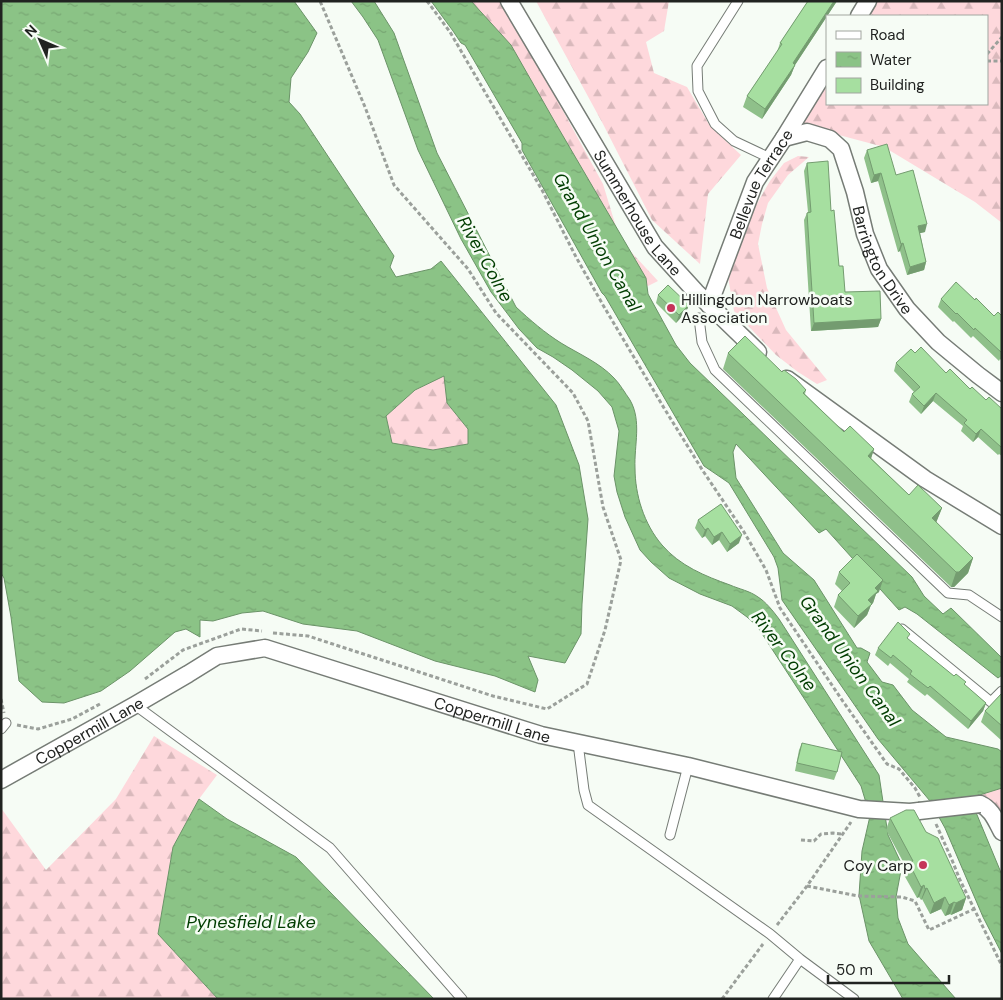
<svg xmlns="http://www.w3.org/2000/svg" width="1003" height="1000" viewBox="0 0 1003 1000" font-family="'DM Sans',sans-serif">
<defs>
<pattern id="forest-firs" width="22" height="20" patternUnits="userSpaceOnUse" patternTransform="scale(1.25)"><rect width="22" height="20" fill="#fed8dc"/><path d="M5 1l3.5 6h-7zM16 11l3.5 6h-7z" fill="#d9b9bc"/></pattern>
<pattern id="water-ripples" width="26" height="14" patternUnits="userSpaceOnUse" patternTransform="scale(1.25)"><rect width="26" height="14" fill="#8bc386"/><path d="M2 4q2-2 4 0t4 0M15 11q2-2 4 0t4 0" fill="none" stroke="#78a773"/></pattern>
</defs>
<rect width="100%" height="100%" fill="#f6fcf5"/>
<!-- forest -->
<path fill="url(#forest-firs)" d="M458 1H503L603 184 620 240 658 281 648 286 595 244Z
M536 1H669L664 31 646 42 654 73 687 87 710 126 741 155 708 194 700 264 652 220 603 124Z
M862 1H1002V223L975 202 884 147 790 122 827 60V104H987V16H853Z
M798 156 809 157 788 175 768 203 762 224 758 244 767 288 786 330 827 380 817 384 798 372 776 355 734 311 728 277 755 207 770 181 784 163Z
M444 376 447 403 468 429V444L433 450 392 443 386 416 415 390Z
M154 736 217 775 199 799 173 847 158 934 218 999H1V808L46 870 116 799Z
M1002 788V817L995 805 981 795Z"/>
<!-- water -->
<path fill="url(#water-ripples)" stroke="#6b9368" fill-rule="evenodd" d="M1 1H294L317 33 308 52 291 78 289 102 300 114 394 256 390 267 396 277 431 269 441 261 556 405 579 465 588 519 582 604 581 634 565 663 528 656 538 680 535 692 495 676 435 661 357 631 303 624 263 611 242 613 213 621 200 620V637L186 629 175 632 130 671 101 691 64 703 42 702 19 681 11 617 4 578 1 573ZM444 376 447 403 468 429V444L433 450 392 443 386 416 415 390Z
M351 1H374L394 33 437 153 516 307C530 320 545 333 561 343 579 354 600 363 614 378 620 384 625 393 630 400 642 421 634 445 635 468 635 495 644 524 662 545 680 566 705 576 730 585 739 589 750 591 758 597 766 602 773 611 779 619L879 775 888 835 902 865 896 897 898 918 908 944 956 999H903L869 941 859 895 862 851 870 816 861 786 757 626 747 617 732 606 700 594 669 578 651 562 640 550 625 517 617 492 614 476 619 431 612 407 598 391 572 370 553 357 537 348 519 329 491 292 461 239 418 150 378 40 363 17Z
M431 1H471L511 45 556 124 646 278 648 294 676 345 690 363 912 577 924 596 943 614 951 608 1002 658V675L998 678 917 614 905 607 899 610 826 529 819 533 736 444 733 452 736 478 783 553 814 580 857 648H861L870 653 867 662 882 682 893 685 912 710 946 737 998 749 1002 752V788L970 798 1002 875V954L983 917 945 828 930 801 878 739 782 600 778 568 774 557 729 483 704 466 605 296 602 293 522 150V143L465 45 461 43 453 31Z
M199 799 227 819 296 857 434 999H218L158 934 173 847Z"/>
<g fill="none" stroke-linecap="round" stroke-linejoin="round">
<!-- lane casing -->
<g stroke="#767c76" stroke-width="11">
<path id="lane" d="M738 1 697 66 698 91 715 124 734 141 770 158
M699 318 702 342 715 370 948 593 969 595 1002 617
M902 629 991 702 1002 691
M135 705 330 848 462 999
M1 729 6 723
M578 743 584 790 588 805 770 934 800 959 854 999
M670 835 688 766
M773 999 800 959"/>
</g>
<!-- street casing -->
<g stroke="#767c76" stroke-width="19">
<g id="street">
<path id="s1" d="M509 1 655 247 696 292 758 352"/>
<path d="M859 16 868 1"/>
<path id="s2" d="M784 138 807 132 830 139 841 149 855 192 865 234 879 269 907 309 938 342 978 375 1002 393"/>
<path id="s3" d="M709 305 755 182 784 138 827 68"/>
<path d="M787 379 925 479 1002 526"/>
<path id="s4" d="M1 780 135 705 188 674 217 656 265 648 541 735 688 766 859 809 910 812 919 811"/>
<path d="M980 804C992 809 996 821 1002 832"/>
</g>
</g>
<!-- path -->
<path stroke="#9ba09b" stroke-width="3" stroke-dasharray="4 2.5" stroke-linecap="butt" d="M427 1 450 32 542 190 576 257 603 305 664 408 703 471 744 532 766 570 780 608 842 700 887 764 899 769 915 788 920 797
M987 54 1002 37
M987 61H1002
M273 633 308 636 493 696 547 709 587 684 605 630 621 560 603 507 588 421 573 393 496 313 468 269 394 185 365 107 320 1
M145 679 183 650 241 629 262 631
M1 699 4 713
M17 725 38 729 72 719 100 704
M936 824 952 860 960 880 1002 966
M801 840 814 841 821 834 833 833 842 834
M807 886 858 896 902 897 915 901 929 930 974 909
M777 925 807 886 851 822
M722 999 763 944"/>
<!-- lane -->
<use href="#lane" stroke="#fff" stroke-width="9"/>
<!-- street -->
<use href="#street" stroke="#fff" stroke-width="16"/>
<!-- street-bridge casing -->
<g stroke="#767c76" stroke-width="19" stroke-linecap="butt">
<path id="street-bridge" d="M919 811 980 804"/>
</g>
<!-- street-bridge -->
<use href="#street-bridge" stroke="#fff" stroke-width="16"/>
</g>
<!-- wall -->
<path fill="#8fc08a" d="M808 1H837L795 65 791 75 762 119 743 107 747 96 777 52 780 43Z
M867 150 896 175 925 232 920 233 926 262 924 270 907 275 900 251 898 252 878 181 871 183 864 158Z
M807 163 831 211 839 266 845 292 881 319 878 327 811 331 804 220 807 213 808 212 804 171Z
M658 295 689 305 686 312 676 323 656 303Z
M941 299 975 300 994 316H1002V361L1000 359 999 361 973 336 971 338 954 321 953 322 938 307Z
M728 353 782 372 806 390 805 394 844 432 874 449 871 458 909 495 942 508 936 522 973 558 968 573 954 587H951L723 369Z
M915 353 970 389 986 400 1002 409V456L999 454 998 455 978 437 973 442 961 431 963 426 933 401 921 414 909 402 912 394 914 392 894 371 896 363Z
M721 504 739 543 727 552 719 540 712 545 705 536 702 538 695 528 698 520Z
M839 572 879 592 876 594 873 603 871 605 867 615 854 628 834 607 838 595 842 591 835 584Z
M908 639 965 685 986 703 983 711 968 729 927 694 925 696 907 682 909 679 890 663 888 666 875 655 878 648Z
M1002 693V741L981 722 985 711Z
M802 743 837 772 834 780 795 771 799 750Z
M890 818 926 832 966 898 962 910 951 915 950 914 945 916 941 909 930 914 922 899 921 900 919 897 917 898 904 875 907 869 886 830Z"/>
<!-- shaded-wall -->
<path fill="#749c70" d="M834 1H837L820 27 789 74 793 63Z
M795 65 791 75 762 119 765 109Z
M881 173 878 181 871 183 874 175Z
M927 224 925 232 916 234 918 226Z
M903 243 900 251 898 252 901 244Z
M926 262 924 270 907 275 910 267Z
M689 305 686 312 676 323 679 315Z
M881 319 878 327 811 331 814 323Z
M936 393 933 401 921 414 924 406Z
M981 429 978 437 973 442 976 434Z
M874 449 869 465 868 456Z
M942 508 936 523 932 518Z
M708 528 705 536 702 538 705 530Z
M722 532 719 540 712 545 714 537Z
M742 535 739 543 727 552 730 544Z
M973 558 968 573 954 587H951L956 572Z
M883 580 879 592 876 594 873 603 871 605 867 615 854 628 858 616 875 588Z
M986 703 983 711 968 729 971 721Z
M924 885 919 897 917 898 921 887Z
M927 888 922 899 921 900 925 889Z
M945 897 941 909 930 914 934 903Z
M966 898 962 910 951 915 956 903Z
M954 902 950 914 945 916 949 905Z"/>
<!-- building -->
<path fill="#a6dfa0" stroke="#749c70" d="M808 1H834L793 63 795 65 765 109 747 96 782 44 780 43Z
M887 144 896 175 913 170 927 224 918 226 926 262 910 267 903 243 901 244 881 173 874 175 867 150Z
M828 161 831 211 834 210 839 266H843L845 292 880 291 881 319 814 323 807 213 811 212 807 163Z
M956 282 975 300 976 298 994 316 998 312 1002 316V353L975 328 974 330 957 313 956 314 941 299Z
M668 285 689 305 679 315 658 295Z
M745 336 782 372 784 370 796 379 806 390 803 393 844 432 850 426 874 449 868 456 909 495 918 485 942 508 932 518 973 558 959 572H956L728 353Z
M921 347 946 373 950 369 970 389 972 387 986 400 989 397 1002 409V446L1001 447 981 429 976 434 964 423 967 420 936 393 924 406 912 394 920 387 896 363 911 349 915 353Z
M721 504 742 535 730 544 722 532 714 537 708 528 705 530 698 520Z
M857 554 883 580 875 588 878 591 868 600 872 604 858 616 838 595 850 583 839 572Z
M898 622 910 634 907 638 954 676 956 674 966 682 964 684 986 703 971 721 930 686 928 688 910 674 912 671 893 655 891 658 878 648Z
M1002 693V726L985 711Z
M802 743 842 752 837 772 797 763Z
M906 810H914L926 832 938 838 966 898 956 903 954 902 949 905 945 897 934 903 927 888 925 889 924 885 921 887 909 863 913 861 890 818Z"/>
<!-- markers -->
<g fill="#c53559" stroke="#f6fcf5" stroke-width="2">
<circle cx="671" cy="308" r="5"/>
<circle cx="923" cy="865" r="5"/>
</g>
<g text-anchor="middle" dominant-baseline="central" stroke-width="5" stroke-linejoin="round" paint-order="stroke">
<!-- street labels -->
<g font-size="16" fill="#212321" stroke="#f6fcf5">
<text stroke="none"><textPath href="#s3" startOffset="132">Bellevue Terrace</textPath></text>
<text stroke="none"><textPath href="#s1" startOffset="248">Summerhouse Lane</textPath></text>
<text stroke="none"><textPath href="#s2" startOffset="182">Barrington Drive</textPath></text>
<text stroke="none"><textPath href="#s4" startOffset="536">Coppermill Lane</textPath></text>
<text stroke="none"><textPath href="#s4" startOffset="101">Coppermill Lane</textPath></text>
</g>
<!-- poi labels -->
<g font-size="16" fill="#212321" stroke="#f6fcf5" text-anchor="start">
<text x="681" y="299">Hillingdon Narrowboats<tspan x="681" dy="18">Association</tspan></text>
<text x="913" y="865" text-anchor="end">Coy Carp</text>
</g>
<!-- water labels -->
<g font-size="18" font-style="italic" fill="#003d00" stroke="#f6fcf5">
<text transform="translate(597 242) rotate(60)">Grand Union Canal</text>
<text transform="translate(485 259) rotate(61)">River Colne</text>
<text transform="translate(784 651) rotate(53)">River Colne</text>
<text transform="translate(850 661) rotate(54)">Grand Union Canal</text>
<text x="251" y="922">Pynesfield Lake</text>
</g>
</g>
<!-- border -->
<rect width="1003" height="1000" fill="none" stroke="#212321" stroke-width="5"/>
<!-- legend -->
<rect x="826" y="15" width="162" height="90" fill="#f6fcf5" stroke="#a1a5a0"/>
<rect x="836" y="31" width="25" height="8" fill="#ffffff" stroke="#a1a5a0"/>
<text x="870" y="40" font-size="15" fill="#212321">Road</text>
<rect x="836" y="52" width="25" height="15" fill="url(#water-ripples)" stroke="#a1a5a0"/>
<text x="870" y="65" font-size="15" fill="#212321">Water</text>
<rect x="836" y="78" width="25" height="15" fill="#a6dfa0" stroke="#a1a5a0"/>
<text x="870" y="90" font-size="15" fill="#212321">Building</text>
<!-- north arrow -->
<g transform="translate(40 40) rotate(315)" stroke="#f6fcf5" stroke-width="4" paint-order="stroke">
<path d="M0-4L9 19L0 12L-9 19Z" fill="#212321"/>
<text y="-8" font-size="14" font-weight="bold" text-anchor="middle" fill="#212321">N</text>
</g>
<!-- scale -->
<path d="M828 975v8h121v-8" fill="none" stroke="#212321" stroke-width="2.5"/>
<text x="836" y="975" font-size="15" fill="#212321" stroke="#f6fcf5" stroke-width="4" paint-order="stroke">50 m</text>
</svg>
